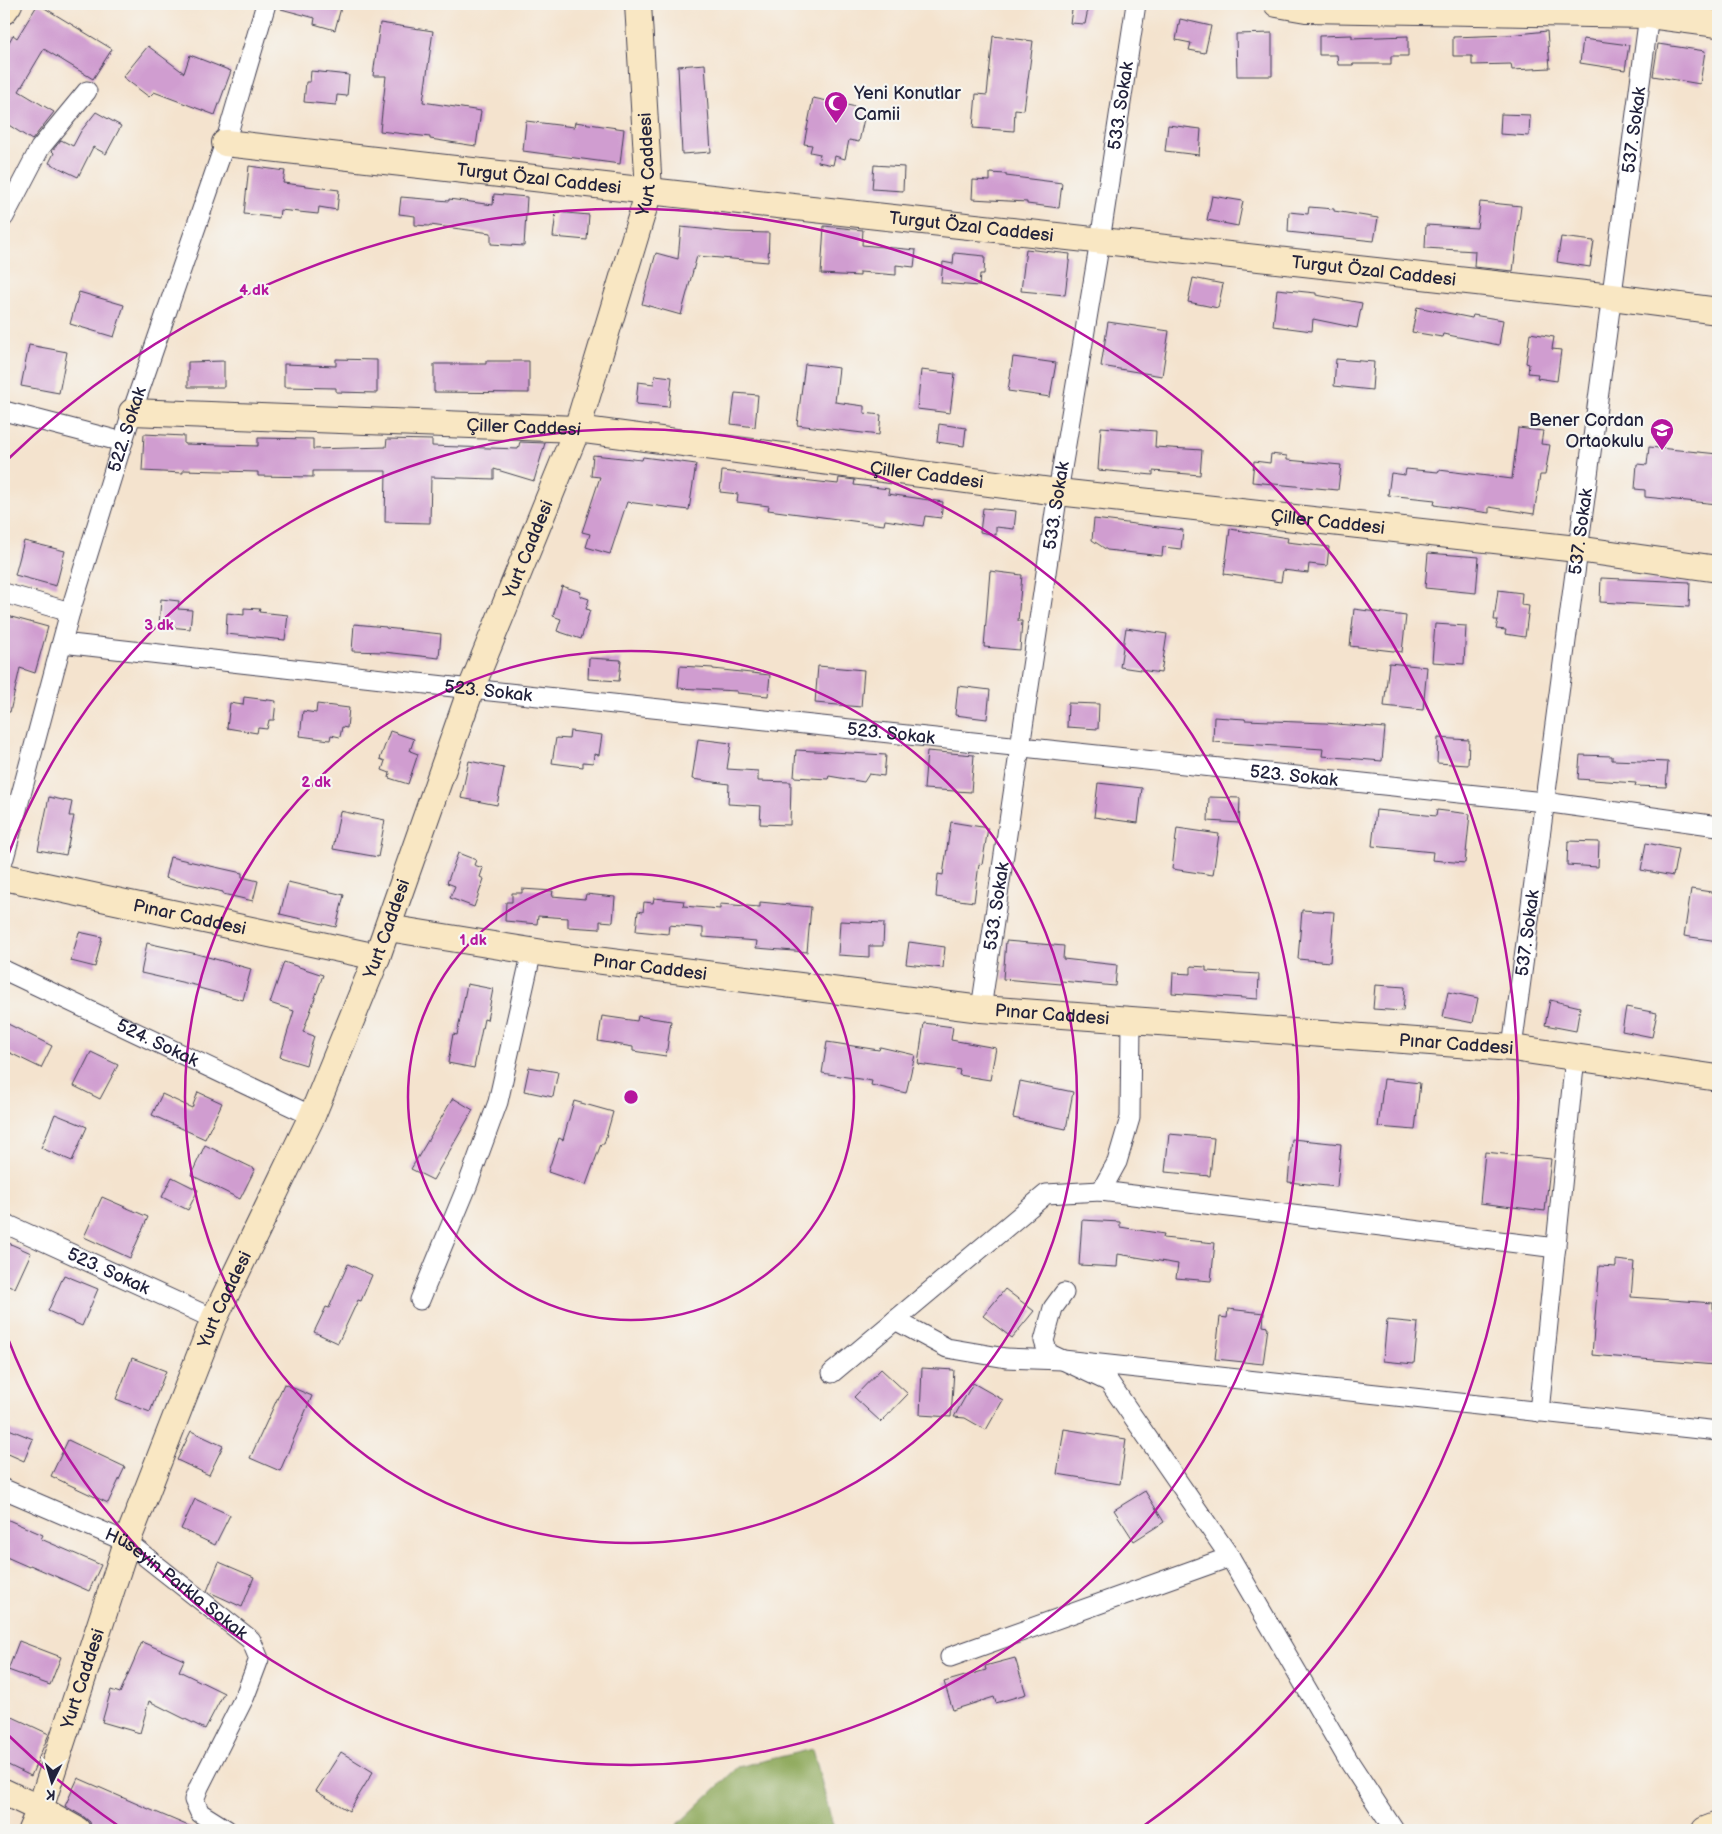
<svg xmlns="http://www.w3.org/2000/svg" width="1722" height="1834" viewBox="0 0 1722 1834" font-family="'Balsamiq Sans',sans-serif">
<rect width="100%" height="100%" fill="#f6f6f2"/>
<filter id="ink" filterUnits="userSpaceOnUse"><feTurbulence type="fractalNoise" baseFrequency=".02" numOctaves="2"/><feDisplacementMap in="SourceGraphic" scale="10" xChannelSelector="R" yChannelSelector="G"/><feConvolveMatrix kernelMatrix="1 2 1 2 8 2 1 2 1" color-interpolation-filters="sRGB"/></filter>
<filter id="wash" filterUnits="userSpaceOnUse"><feTurbulence type="fractalNoise" baseFrequency=".0096" numOctaves="4" result="noise"/><feDisplacementMap in="SourceGraphic" scale="20" xChannelSelector="R" yChannelSelector="G"/><feGaussianBlur stdDeviation="1.12" result="paint"/><feColorMatrix in="noise" values="0 0 0 0 0 0 0 0 0 0 0 0 0 0 0 0 0 1.4 0 .05"/><feComposite in="paint" operator="in"/></filter>
<g filter="url(#wash)">
<rect width="100%" height="100%" fill="#f4e3ce"/>
<!-- forest -->
<path fill="#8da85a" stroke="#58654a" d="M813 1749 834 1830H672L738 1767Z"/>
<g id="blocks">
<!-- building -->
<path fill="#d09dd0" d="M38 4 112 49 93 79 44 49 19 91 54 112 32 140 4 122V51L13 35 17 38Z
M281 4H342L335 30 314 24 315 18 281 9Z
M1073 4H1089L1085 24 1070 23Z
M1180 19 1211 26 1205 53 1189 50 1191 43 1176 40Z
M380 23 433 31 423 102 481 111 476 146 430 139V137L380 131 386 76H373Z
M1547 31 1550 68 1512 70 1511 64 1472 65V56H1453V37L1509 35Z
M1272 33V76H1237L1236 34Z
M1352 35V38L1408 36V56H1391V64H1353V65H1338L1337 55H1319V36Z
M993 36 1033 41 1024 110 1015 109 1014 131 973 128 976 94 987 95Z
M1583 39 1629 45 1625 70 1580 63Z
M1658 44 1705 51 1700 84 1653 76Z
M148 46 184 73 190 55 231 71 215 115 154 92 149 97 123 77Z
M705 64 711 152 682 154 678 66Z
M311 71 349 75 347 96 337 95 336 105 304 102 306 82H310Z
M813 98 866 109 859 142 849 140 845 159 835 156 833 165 818 162 820 154 810 152 812 145 804 144Z
M96 112 121 126 106 154 93 147 78 177 49 163 54 153 52 151 61 140 73 146 81 131Z
M1501 114 1530 115 1529 136 1500 134Z
M526 121 574 127 575 122 624 129 620 164 523 151Z
M1168 125 1201 129 1199 155 1165 151Z
M874 165 904 167 903 191 872 189Z
M249 166 285 171 283 183 339 190 337 210 319 207 318 214 280 210 279 218 244 214Z
M990 173 1006 174V176L1062 183 1059 208 1027 204V202L972 199 973 180 990 181Z
M494 194 527 197 524 246 491 244V233L430 225 429 226 415 225V216L399 214 401 197 449 201V199L493 205Z
M1212 196 1243 201 1238 226 1207 220Z
M1480 202 1521 206 1513 271 1474 267 1475 251 1425 248 1426 225 1477 228Z
M1309 207 1334 209V211L1378 218 1374 241 1288 232 1289 212 1308 214Z
M556 212 589 215 587 240 553 237Z
M824 226 863 230 862 245 916 250 914 267 896 265V275L860 272V276L821 274Z
M681 227 732 232 769 233 768 262 697 256 681 315 642 304 656 253 678 259Z
M1561 237 1594 241 1590 267 1557 262Z
M1026 249 1070 254 1065 295 1021 291Z
M954 253 985 256 984 274H980L979 286 941 283 943 262 953 264Z
M1193 278 1223 284 1218 308 1188 302Z
M1277 289 1316 293V295L1362 303 1357 328 1313 319 1312 331 1273 326Z
M79 292 124 305 114 337 70 324Z
M1417 307 1472 318 1473 315 1503 320 1499 345 1443 334 1442 337 1412 332Z
M1108 322 1169 331 1162 376 1101 366Z
M1530 333 1554 337 1552 349 1561 350 1557 381 1537 378 1538 374 1528 373 1529 364 1526 363Z
M29 345 67 352 59 393 21 386Z
M1013 357 1056 363 1050 397 1008 391Z
M336 359 377 360V393L336 392V388L284 387V364L336 366Z
M1336 359 1374 362 1372 390 1334 386Z
M224 361V387H188V362Z
M486 361H529V393L434 392V364H486Z
M805 364 839 368 835 402 864 406V413L881 415 879 435 797 425Z
M921 370 955 374 950 413 917 409Z
M655 375 672 377 669 407 636 404 638 382 654 384Z
M735 393 758 395 755 427 731 424Z
M939 424 966 428 964 446 937 442Z
M1101 427 1156 431 1155 447 1202 450 1200 475 1153 471V475L1098 470Z
M1518 428 1543 431 1541 444 1550 445 1545 475H1540L1534 514 1489 507V513L1434 505 1435 500 1388 495 1391 473 1405 475 1406 469 1438 472 1439 470 1512 479Z
M144 434 184 436V444L258 446V438L313 439V449L386 447 387 439 432 440V446L518 449 520 442 545 443 534 481 494 469V479L431 477 430 523 385 522 386 471H313V477L258 476V472L183 470V473L142 471Z
M1649 447 1718 454V504L1645 497V490L1635 489 1637 464 1647 465Z
M1271 454 1287 456V460L1341 465 1338 490 1252 482 1254 461 1270 463Z
M593 455 642 460 643 457 696 464 689 510 627 502 610 554 586 547 590 534 582 532 600 477 591 476Z
M722 471 838 484 839 478 855 480 854 485 889 489 888 494 943 502 941 518 925 516 923 526 885 520 884 525 768 510 769 506 737 502 738 494 720 492Z
M983 508 1016 511 1014 529 996 527V535L980 532Z
M1094 519 1183 530 1181 549 1163 547 1162 556 1107 550 1092 540Z
M1230 529 1288 538 1287 542 1329 547 1327 566 1309 564 1308 573 1283 570 1281 582 1224 574Z
M24 541 65 551 56 586 15 575Z
M1428 553 1479 557 1476 593 1425 588Z
M990 571 1022 575 1018 621H1022L1020 650 984 647Z
M1601 578 1690 582 1689 607 1600 602Z
M562 586 581 592 580 596 589 599 586 609 590 610 581 639 557 631 561 619 553 616Z
M1498 590 1522 593 1521 605 1529 606 1525 637 1505 634 1506 630 1496 629 1498 620H1494Z
M161 599 179 601 178 609 192 610 190 629 159 626Z
M244 608 260 609 259 612 288 615 285 640 226 634 227 613 244 615Z
M1354 609 1406 616 1402 652 1350 646Z
M4 615 48 627 35 673 20 668 10 712H4Z
M354 624 386 627V628L441 634 439 658 384 652 352 651Z
M1435 624 1466 626 1464 664 1432 662Z
M1126 628 1167 634 1161 673 1120 667Z
M589 658 621 660 619 681 588 679Z
M1389 663 1427 667 1423 710 1384 706Z
M680 666 713 668V669L770 675 768 696 737 693V691L678 688Z
M818 666 864 670 861 707 815 703Z
M958 686 990 690 987 719 955 715Z
M244 697 276 701 274 720H269L267 729 258 728 257 733 227 728 230 703 243 705Z
M1068 703 1099 704 1098 729 1067 727Z
M317 704 349 708 347 728 342 727 340 737 331 735 330 740 300 736 303 711 316 713Z
M1214 717 1245 719V720L1325 723 1385 728 1382 761 1322 756 1323 749 1213 742Z
M390 731 414 739 410 751 418 754 408 784 389 778 390 773 382 770 385 761 380 759Z
M570 731 602 735 599 755 594 754 593 763 583 762V767L552 763 556 738 569 739Z
M1438 738 1469 740 1468 765 1437 763Z
M698 739 731 743 727 769 758 771V781L791 782 790 825 760 824 761 806 728 804 729 784 692 779Z
M796 750 886 755 884 776 869 774 864 782 829 776 828 779 794 777Z
M927 751 974 755 971 792 924 789Z
M1580 755 1612 756V760L1668 762 1666 787 1635 786 1636 783 1578 779Z
M469 761 504 768 497 805 461 798Z
M1098 783 1142 788 1138 823 1094 817Z
M49 797 72 802 69 816H74L66 855 38 850Z
M1209 797 1240 798 1239 823 1208 821Z
M1376 810 1436 816 1437 810 1470 814 1465 863 1432 860 1433 852 1372 846Z
M340 811 385 820 378 857 333 849Z
M951 822 988 828 982 865 979 864 974 902 936 897 938 874 943 875Z
M1177 828 1219 834 1213 875 1172 869Z
M1568 841 1599 842 1598 867 1567 865Z
M1646 843 1678 849 1673 876 1641 870Z
M458 853 476 860 474 865 483 868 480 877 484 879 474 907 450 898 455 886 447 883Z
M170 857 242 873V877L258 881 253 901 223 894V892L165 878Z
M288 882 344 895 336 927 280 914Z
M522 889 553 891 552 896 585 899 586 894 615 897 613 922 600 921V929L568 927V918L538 916 537 924 505 921 506 902H512V893H522Z
M1691 889 1718 893V941L1684 936Z
M654 898 684 901 683 906 720 909V904L760 907V902L811 907 807 952 756 948 757 941 703 937V928L669 925 668 934 636 931 638 911 643 912 644 902 653 903Z
M1302 910 1334 912 1330 962 1298 959Z
M840 921 884 923 883 946H869V957L838 955Z
M79 932 102 937 95 967 71 961Z
M1006 941 1064 946 1063 959 1117 965 1115 986 1061 981V984L1003 979Z
M909 942 945 947 943 968 906 964Z
M147 943 197 954 251 969 243 1000 199 988V986L141 973Z
M284 962 323 975 303 1032 314 1036 306 1065 280 1057 294 1011 270 1003Z
M1191 966 1206 967V971L1259 974 1258 999 1172 993 1173 973 1191 974Z
M467 984 493 989 487 1020 484 1019 474 1068 448 1063 453 1034 457 1035Z
M1375 985 1405 987 1403 1011 1373 1009Z
M1448 992 1478 998 1473 1023 1443 1017Z
M1550 1000 1580 1007 1576 1031 1545 1025Z
M1626 1007 1657 1013 1652 1037 1622 1031Z
M602 1016 637 1021 638 1016 671 1021 666 1056 633 1051V1047L598 1041Z
M4 1022 52 1046 41 1068 4 1050Z
M924 1023 953 1027 951 1040 996 1048 990 1080 959 1075 960 1070 918 1064Z
M827 1042 879 1050 880 1047 915 1055 906 1093 871 1085 872 1081 822 1073Z
M91 1052 118 1065 100 1099 74 1086Z
M529 1067 558 1072 553 1097 524 1091Z
M1384 1079 1420 1083 1415 1130 1378 1127Z
M1020 1081 1073 1092 1066 1129 1013 1118Z
M198 1092 222 1103 205 1139 152 1115 162 1094 192 1108Z
M453 1098 473 1110 433 1180 411 1169Z
M574 1101 613 1112 604 1144H601L586 1185 548 1172 559 1138 563 1140Z
M55 1114 87 1127 72 1161 41 1148Z
M1169 1134 1214 1138 1210 1176 1165 1172Z
M1292 1139 1341 1144 1337 1187 1288 1182Z
M205 1145 255 1169 240 1199 191 1175Z
M1485 1152 1551 1159 1545 1211 1480 1203Z
M172 1177 198 1190 188 1210 162 1197Z
M102 1197 148 1217 130 1258 84 1237Z
M1082 1220 1120 1222V1227L1164 1234 1163 1238 1215 1243 1211 1281 1176 1278 1178 1264 1118 1254 1117 1267 1079 1265Z
M4 1241 31 1253 15 1288 4 1283Z
M1616 1260 1634 1262 1631 1297 1713 1303V1313H1718V1358H1715V1365L1592 1355 1599 1266 1616 1267Z
M348 1264 372 1275 361 1301 358 1300 338 1343 314 1332 326 1307 329 1308Z
M64 1275 98 1289 82 1326 48 1311Z
M1005 1289 1034 1311 1012 1338 983 1316Z
M1228 1309 1264 1313 1263 1326 1268 1327 1263 1364 1215 1359 1220 1317 1227 1318Z
M1387 1320 1418 1323 1414 1364 1383 1361Z
M132 1358 166 1371 150 1412 116 1399Z
M922 1368 954 1370 951 1417 920 1415Z
M881 1369 908 1394 881 1422 854 1397Z
M973 1383 1003 1400 986 1430 965 1418 954 1417Z
M284 1384 312 1396 280 1471 250 1458Z
M4 1427 33 1439 24 1461 4 1452Z
M1064 1429 1126 1439 1120 1484 1057 1474Z
M191 1431 223 1446 209 1475 177 1460Z
M68 1440 125 1467 108 1503 51 1476Z
M1145 1491 1164 1522 1134 1541 1114 1510Z
M195 1499 230 1515 215 1545 181 1529Z
M4 1518 43 1535 41 1539 101 1565 89 1591 30 1565 29 1567 4 1556Z
M219 1562 254 1577 242 1607 207 1591Z
M19 1641 61 1657 50 1685 8 1670Z
M142 1642 184 1660 179 1671 224 1693 205 1729 149 1701 140 1733 102 1722 111 1690 120 1693Z
M1015 1658 1026 1694 996 1703 994 1697 953 1710 944 1682 986 1670 985 1666Z
M4 1713 49 1734 31 1776 4 1763Z
M341 1752 373 1772 349 1811 316 1791Z
M78 1778 151 1810 198 1830H99L91 1827 90 1822 84 1817 65 1806Z"/>
</g>
</g>
<g filter="url(#ink)">
<use href="#blocks" fill-opacity="0" stroke="#423f51" stroke-width="1"/>
<g fill="none" stroke-linecap="round" stroke-linejoin="round">
<!-- street casing -->
<g stroke="#423f51" stroke-width="21">
<g id="street">
<path d="M4 217 40 148 87 91"/>
<path d="M4 411 123 442"/>
<path d="M4 593 70 612"/>
<path id="s1" d="M62 643 471 689 1544 802 1718 826"/>
<path id="s2" d="M4 858 70 612 132 412 225 143 266 4"/>
<path id="s3" d="M4 970 312 1116"/>
<path id="s4" d="M981 1009 1058 492 1100 241 1136 4"/>
<path id="s5" d="M1512 1048 1649 15"/>
<path d="M1101 1191 1117 1162 1130 1118 1131 1020"/>
<path id="s6" d="M4 1223 214 1319"/>
<path d="M1064 1293 1053 1308 1044 1341 1048 1353 1109 1382 1230 1557 1350 1763 1394 1830"/>
<path d="M420 1300 468 1184 498 1102 532 951"/>
<path d="M895 1320 947 1348 1006 1358 1063 1360 1718 1431"/>
<path d="M832 1373 1046 1194 1101 1191 1556 1248"/>
<path d="M1539 1412 1575 1057"/>
<path id="s7" d="M4 1489 127 1542 251 1640 259 1659 245 1696 199 1787 194 1800 200 1813 227 1830"/>
<path d="M950 1657 1230 1557"/>
</g>
</g>
<!-- secondary casing -->
<g stroke="#423f51" stroke-width="28">
<g id="secondary">
<path d="M1277 4 1306 9 1649 15 1718 24"/>
<path d="M4 11 9 4"/>
<path id="s8" d="M225 143 649 191 1612 297 1718 311"/>
<path id="s9" d="M132 412 577 429 1058 492 1577 549 1718 569"/>
<path id="s10" d="M4 877 377 957"/>
<path id="s11" d="M388 928 556 955 981 1009 1512 1048 1718 1078"/>
<path d="M4 1792 40 1809 77 1830"/>
<path id="s12" d="M31 1830 40 1809 127 1542 214 1319 312 1116 377 957 471 689 577 429 649 191 638 4"/>
<path d="M1705 1830 1718 1825"/>
</g>
</g>
<!-- street -->
<use href="#street" stroke="#fff" stroke-width="19"/>
<!-- secondary -->
<use href="#secondary" stroke="#f9e7c3" stroke-width="26"/>
</g>
</g>
<!-- distance rings -->
<g fill="none" stroke="#b5179e" stroke-width="2.5">
<circle cx="631" cy="1097" r="223"/>
<circle cx="631" cy="1097" r="446"/>
<path d="M5 863A668 668 0 1 1 5 1331"/>
<path d="M120 1827A891 891 0 0 1 6 1733M6 461A891 891 0 1 1 1142 1827"/>
</g>
<!-- icons -->
<defs>
<g id="mosque-pin" transform="scale(1.25)"><path d="M0 17L-7.5 6A9.5 9.5 0 1 1 7.5 6Z" fill="#b5179e" stroke="#f6f6f2"/><path d="M3.5-4.9A6 6 0 1 0 3.5 4.9A5 5 0 1 1 3.5-4.9Z" fill="#fff"/></g>
<g id="school-pin" transform="scale(1.25)"><path d="M0 17L-7.5 6A9.5 9.5 0 1 1 7.5 6Z" fill="#b5179e" stroke="#f6f6f2"/><path d="M0-5L7-2L0 1L-7-2ZM-4 1L0 2.5L4 1V4Q0 6-4 4Z" fill="#fff"/></g>
</defs>
<g fill-rule="evenodd">
<use href="#mosque-pin" x="836" y="103"/>
<use href="#school-pin" x="1662" y="430"/>
</g>
<g text-anchor="middle" dominant-baseline="central" stroke-width="4.5" stroke-linejoin="round" paint-order="stroke">
<!-- poi labels -->
<g font-size="18" fill="#22223b" stroke="#f6f6f2" text-anchor="start">
<text x="854" y="93">Yeni Konutlar<tspan x="854" dy="21">Camii</tspan></text>
<text x="1644" y="420" text-anchor="end">Bener Cordan<tspan x="1644" dy="21">Ortaokulu</tspan></text>
</g>
<!-- street labels -->
<g font-size="18" fill="#22223b" stroke="#f6f6f2">
<text stroke="none"><textPath href="#s4" startOffset="914">533. Sokak</textPath></text>
<text stroke="none"><textPath href="#s5" startOffset="926">537. Sokak</textPath></text>
<text stroke="none"><textPath href="#s12" startOffset="1780">Yurt Caddesi</textPath></text>
<text stroke="none"><textPath href="#s8" startOffset="316">Turgut Özal Caddesi</textPath></text>
<text stroke="none"><textPath href="#s8" startOffset="751">Turgut Özal Caddesi</textPath></text>
<text stroke="none"><textPath href="#s8" startOffset="1156">Turgut Özal Caddesi</textPath></text>
<text stroke="none"><textPath href="#s9" startOffset="392">Çiller Caddesi</textPath></text>
<text stroke="none"><textPath href="#s2" startOffset="446">522. Sokak</textPath></text>
<text stroke="none"><textPath href="#s9" startOffset="798">Çiller Caddesi</textPath></text>
<text stroke="none"><textPath href="#s4" startOffset="509">533. Sokak</textPath></text>
<text stroke="none"><textPath href="#s9" startOffset="1202">Çiller Caddesi</textPath></text>
<text stroke="none"><textPath href="#s5" startOffset="521">537. Sokak</textPath></text>
<text stroke="none"><textPath href="#s12" startOffset="1375">Yurt Caddesi</textPath></text>
<text stroke="none"><textPath href="#s1" startOffset="429">523. Sokak</textPath></text>
<text stroke="none"><textPath href="#s1" startOffset="834">523. Sokak</textPath></text>
<text stroke="none"><textPath href="#s1" startOffset="1239">523. Sokak</textPath></text>
<text stroke="none"><textPath href="#s4" startOffset="104">533. Sokak</textPath></text>
<text stroke="none"><textPath href="#s10" startOffset="190">Pınar Caddesi</textPath></text>
<text stroke="none"><textPath href="#s12" startOffset="970">Yurt Caddesi</textPath></text>
<text stroke="none"><textPath href="#s5" startOffset="116">537. Sokak</textPath></text>
<text stroke="none"><textPath href="#s11" startOffset="265">Pınar Caddesi</textPath></text>
<text stroke="none"><textPath href="#s11" startOffset="670">Pınar Caddesi</textPath></text>
<text stroke="none"><textPath href="#s3" startOffset="170">524. Sokak</textPath></text>
<text stroke="none"><textPath href="#s11" startOffset="1075">Pınar Caddesi</textPath></text>
<text stroke="none"><textPath href="#s6" startOffset="115">523. Sokak</textPath></text>
<text stroke="none"><textPath href="#s12" startOffset="565">Yurt Caddesi</textPath></text>
<text stroke="none"><textPath href="#s7" startOffset="198">Hüseyin Parkla Sokak</textPath></text>
<text stroke="none"><textPath href="#s12" startOffset="160">Yurt Caddesi</textPath></text>
</g>
</g>
<circle cx="631" cy="1097" r="8" fill="#b5179e" stroke="#f6f6f2" stroke-width="2.5"/>
<g font-size="15" text-anchor="middle" font-weight="bold" fill="#b5179e" stroke="#f6f6f2" stroke-width="4.5" stroke-linejoin="round" paint-order="stroke">
<text x="254" y="295">4 dk</text>
<text x="159" y="630">3 dk</text>
<text x="316" y="787">2 dk</text>
<text x="473" y="945">1 dk</text>
</g>
<!-- margin -->
<rect width="1722" height="1834" fill="none" stroke="#f6f6f2" stroke-width="20"/>
<!-- north arrow -->
<g transform="translate(52 1782) rotate(185)" stroke="#f6f6f2" stroke-width="4" paint-order="stroke">
<path d="M0-4L9 19L0 12L-9 19Z" fill="#22223b"/>
<text y="-8" font-size="14" font-weight="bold" text-anchor="middle" fill="#22223b">K</text>
</g>
</svg>
